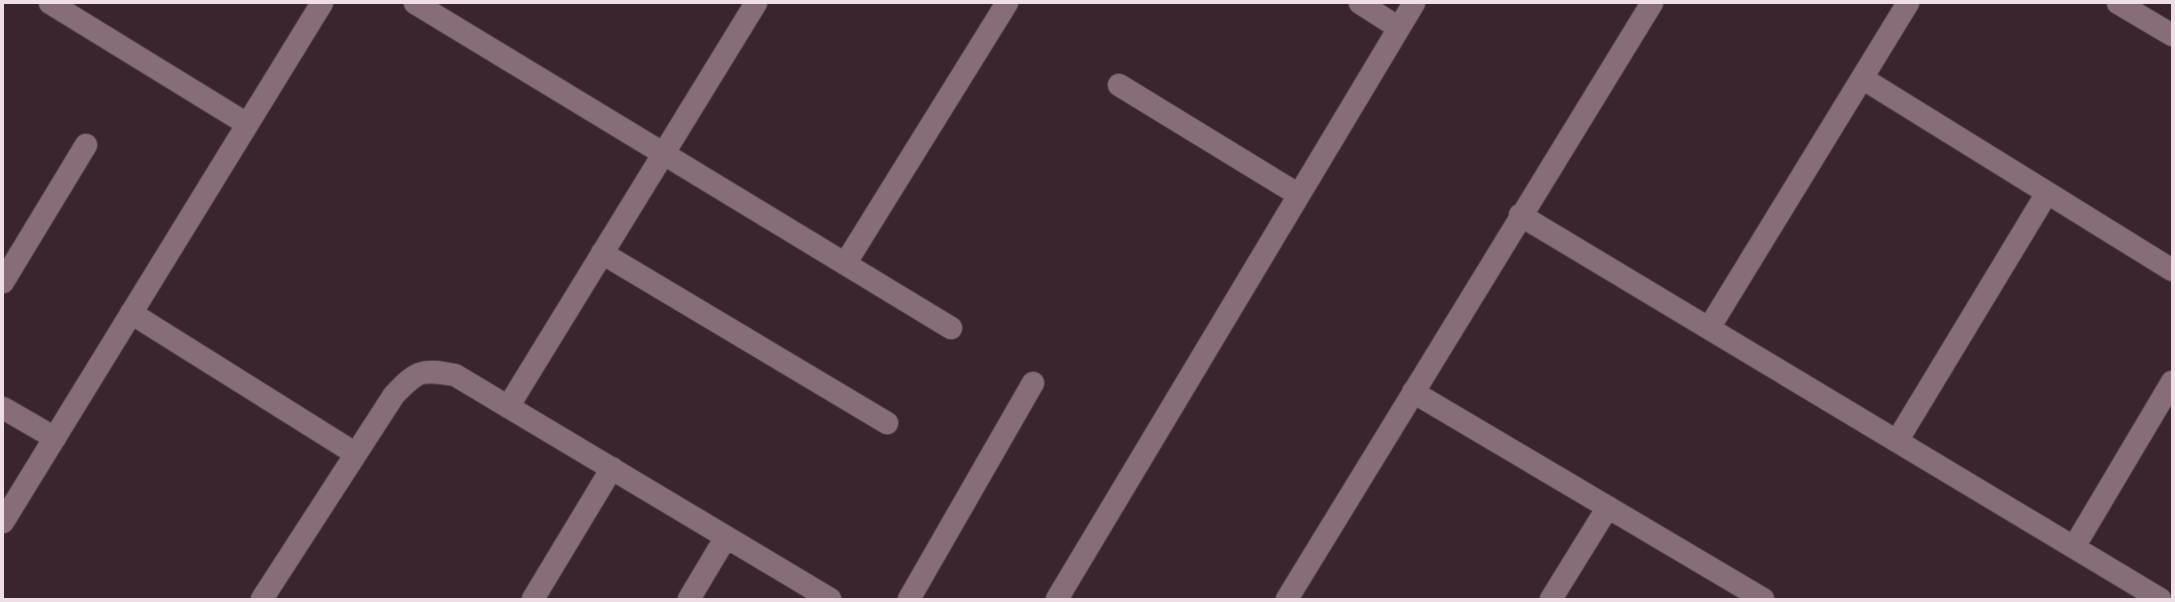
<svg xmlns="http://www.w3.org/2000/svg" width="2175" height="602" viewBox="0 0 2175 602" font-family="Inter,sans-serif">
<rect width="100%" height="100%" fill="#39242f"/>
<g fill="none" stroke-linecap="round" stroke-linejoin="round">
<!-- minor casing -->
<g stroke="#56444d" stroke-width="24">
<path id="minor" d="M50 3 247 124
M415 3 951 328
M1360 3 1399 28
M2118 3 2172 35
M1862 78 2172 270
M1119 85 1299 195
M1520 215 2160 599
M602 253 887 423
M845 264 1007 3
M3 282 86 145
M131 313 356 454
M1709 328 1908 3
M1413 392 1763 599
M508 407 756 3
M3 408 55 438
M1897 441 2047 193
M3 522 322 3
M2074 547 2172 382
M262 599 394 395C418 370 421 369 455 375L830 599
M533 599 612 468
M689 599 726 537
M909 599 1033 383
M1057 599 1414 3
M1287 599 1652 3
M1551 599 1608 507"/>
</g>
<!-- minor -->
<use href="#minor" stroke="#866d79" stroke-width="22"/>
</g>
<!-- border -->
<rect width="2175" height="602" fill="none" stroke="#eedfe6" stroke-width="8"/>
</svg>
